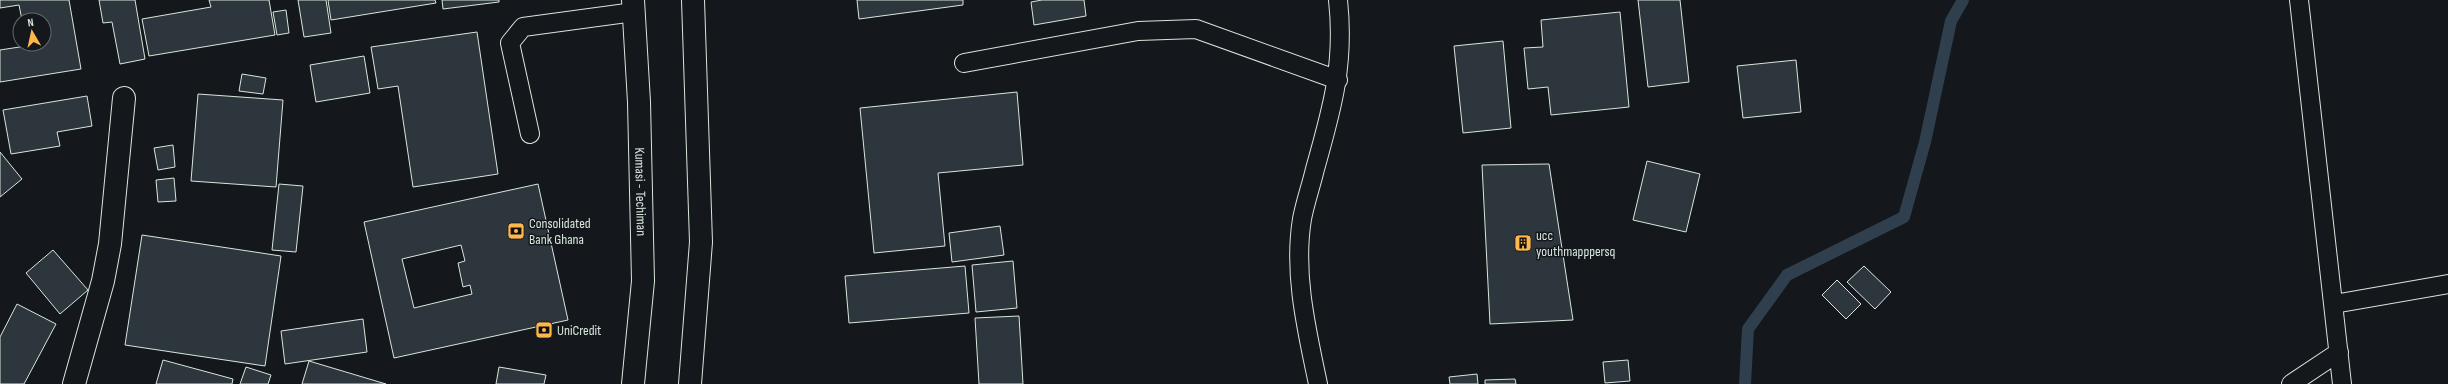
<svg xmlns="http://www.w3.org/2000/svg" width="2448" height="384" viewBox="0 0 2448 384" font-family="'Sofia Sans Condensed',sans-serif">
<rect width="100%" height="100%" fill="#14181c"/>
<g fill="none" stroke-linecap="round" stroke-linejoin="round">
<!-- stream -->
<path stroke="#2f3f4d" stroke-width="12" d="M1745 384 1748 329 1787 275 1904 217 1925 142 1951 21 1963 0"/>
</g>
<!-- building -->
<path fill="#2c363c" stroke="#d8e6dc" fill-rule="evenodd" d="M0 0H69L81 69 0 82V50L26 46 25 44H44V20H22L19 5 0 8Z
M99 0H135L145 59 120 64 112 22 103 23Z
M209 0H269L275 35 149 56 142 19 211 7Z
M298 0H326L331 33 304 37Z
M328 0H435L436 3 331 20Z
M442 0H499V2L443 9Z
M857 0H963V5L859 19Z
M1042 0H1084L1086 16 1034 25 1031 2Z
M1638 0H1680L1689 82 1648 87Z
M286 10 289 33 277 35 273 12Z
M1620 12 1629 107 1551 115 1548 87 1528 89 1524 48 1543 47 1541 20Z
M477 32 498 174 413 187 398 86 378 89 371 47Z
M1503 41 1511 128 1463 133 1454 46Z
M364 56 370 93 316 102 310 65Z
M1796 60 1801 112 1743 118 1737 66Z
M242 74 266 78 263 94 239 91Z
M1017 92 1023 165 938 173 945 246 874 253 860 108Z
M198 94 283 100 276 187 191 181Z
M87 96 92 126 57 132 60 146 11 154 3 110Z
M173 145 175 167 158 170 154 148Z
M0 152 22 179 0 197Z
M1647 161 1700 174 1686 232 1633 220Z
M1549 164 1573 320 1490 324 1482 165Z
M174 178 176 201 158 202 156 180Z
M279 184 303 186 296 252 272 250Z
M538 184 568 320 394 358 364 222ZM461 245 465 261 458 263 463 287 470 285 472 294 414 308 402 259Z
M1000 226 1004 255 952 262 949 233Z
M142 235 281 256 265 366 125 345Z
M53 250 88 290 60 314 26 273Z
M1013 261 1017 308 976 312 972 265Z
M965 266 969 313 849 323 845 276Z
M1864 266 1891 292 1875 309 1847 282Z
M1837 280 1861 304 1846 319 1822 295Z
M17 304 56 324 24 384H0V337Z
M1019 316 1023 384H979L975 318Z
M363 319 367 352 285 364 281 331Z
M163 360 233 379 232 384H156Z
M1628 360 1630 381 1605 383 1603 362Z
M309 361 386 384H302Z
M246 367 271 375 268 384H240Z
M499 367 546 375 544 384H496Z
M1477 374 1478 384H1450L1449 377Z
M1515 379 1516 384H1485V380Z"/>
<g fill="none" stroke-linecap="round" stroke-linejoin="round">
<!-- lane casing -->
<g stroke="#d8e6dc" stroke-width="20">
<path id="lane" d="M2299 0 2342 384
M964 63 1138 31 1196 29 1338 80
M530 134 510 43 523 27 634 12
M2334 304 2448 284
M1318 384C1307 331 1293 274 1302 219 1305 203 1311 186 1315 169 1332 109 1345 64 1338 0
M2291 384 2339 352"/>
</g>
<!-- street casing -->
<g stroke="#d8e6dc" stroke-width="24">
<path id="street" d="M74 384 103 281 110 244 124 98"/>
</g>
<!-- highway casing -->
<g stroke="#d8e6dc" stroke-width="24">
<g id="highway">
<path id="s1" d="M633 0 639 102 643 281 633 384"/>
<path d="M690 384 701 242 693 0"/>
</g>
</g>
<!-- lane -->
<use href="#lane" stroke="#14181c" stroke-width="18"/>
<!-- street -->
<use href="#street" stroke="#14181c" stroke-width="22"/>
<!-- highway -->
<use href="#highway" stroke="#14181c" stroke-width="22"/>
</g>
<!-- icons -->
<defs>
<g id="bank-square" transform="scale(0.9)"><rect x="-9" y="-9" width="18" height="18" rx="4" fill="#ffb74d" stroke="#14181c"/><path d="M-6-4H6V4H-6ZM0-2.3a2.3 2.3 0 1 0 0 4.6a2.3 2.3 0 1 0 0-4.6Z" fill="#111"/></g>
<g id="building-square" transform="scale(0.9)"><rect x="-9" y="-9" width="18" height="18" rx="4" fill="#ffb74d" stroke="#14181c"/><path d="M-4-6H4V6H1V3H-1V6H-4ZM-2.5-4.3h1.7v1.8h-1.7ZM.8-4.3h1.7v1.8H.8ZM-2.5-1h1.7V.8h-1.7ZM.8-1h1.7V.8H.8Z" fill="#111"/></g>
</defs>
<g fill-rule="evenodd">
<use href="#bank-square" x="516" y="231"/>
<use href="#building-square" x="1523" y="243"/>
<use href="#bank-square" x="544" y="330"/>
</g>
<g text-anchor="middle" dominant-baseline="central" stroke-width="3" stroke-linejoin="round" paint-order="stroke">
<!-- street labels -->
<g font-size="14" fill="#d8e6dc" stroke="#14181c">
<text stroke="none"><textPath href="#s1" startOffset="192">Kumasi - Techiman</textPath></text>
</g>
<!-- poi labels -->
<g font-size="14" fill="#d8e6dc" stroke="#14181c" text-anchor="start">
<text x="529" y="223">Consolidated<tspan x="529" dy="16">Bank Ghana</tspan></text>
<text x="1536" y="235">ucc<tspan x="1536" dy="16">youthmapppersq</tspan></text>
<text x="557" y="330">UniCredit</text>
</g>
</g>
<!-- north arrow -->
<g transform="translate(32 32) rotate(351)"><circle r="19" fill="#14181c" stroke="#626a69"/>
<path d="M0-3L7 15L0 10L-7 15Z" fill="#ffb74d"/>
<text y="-6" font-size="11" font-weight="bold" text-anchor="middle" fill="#d8e6dc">N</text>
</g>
</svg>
